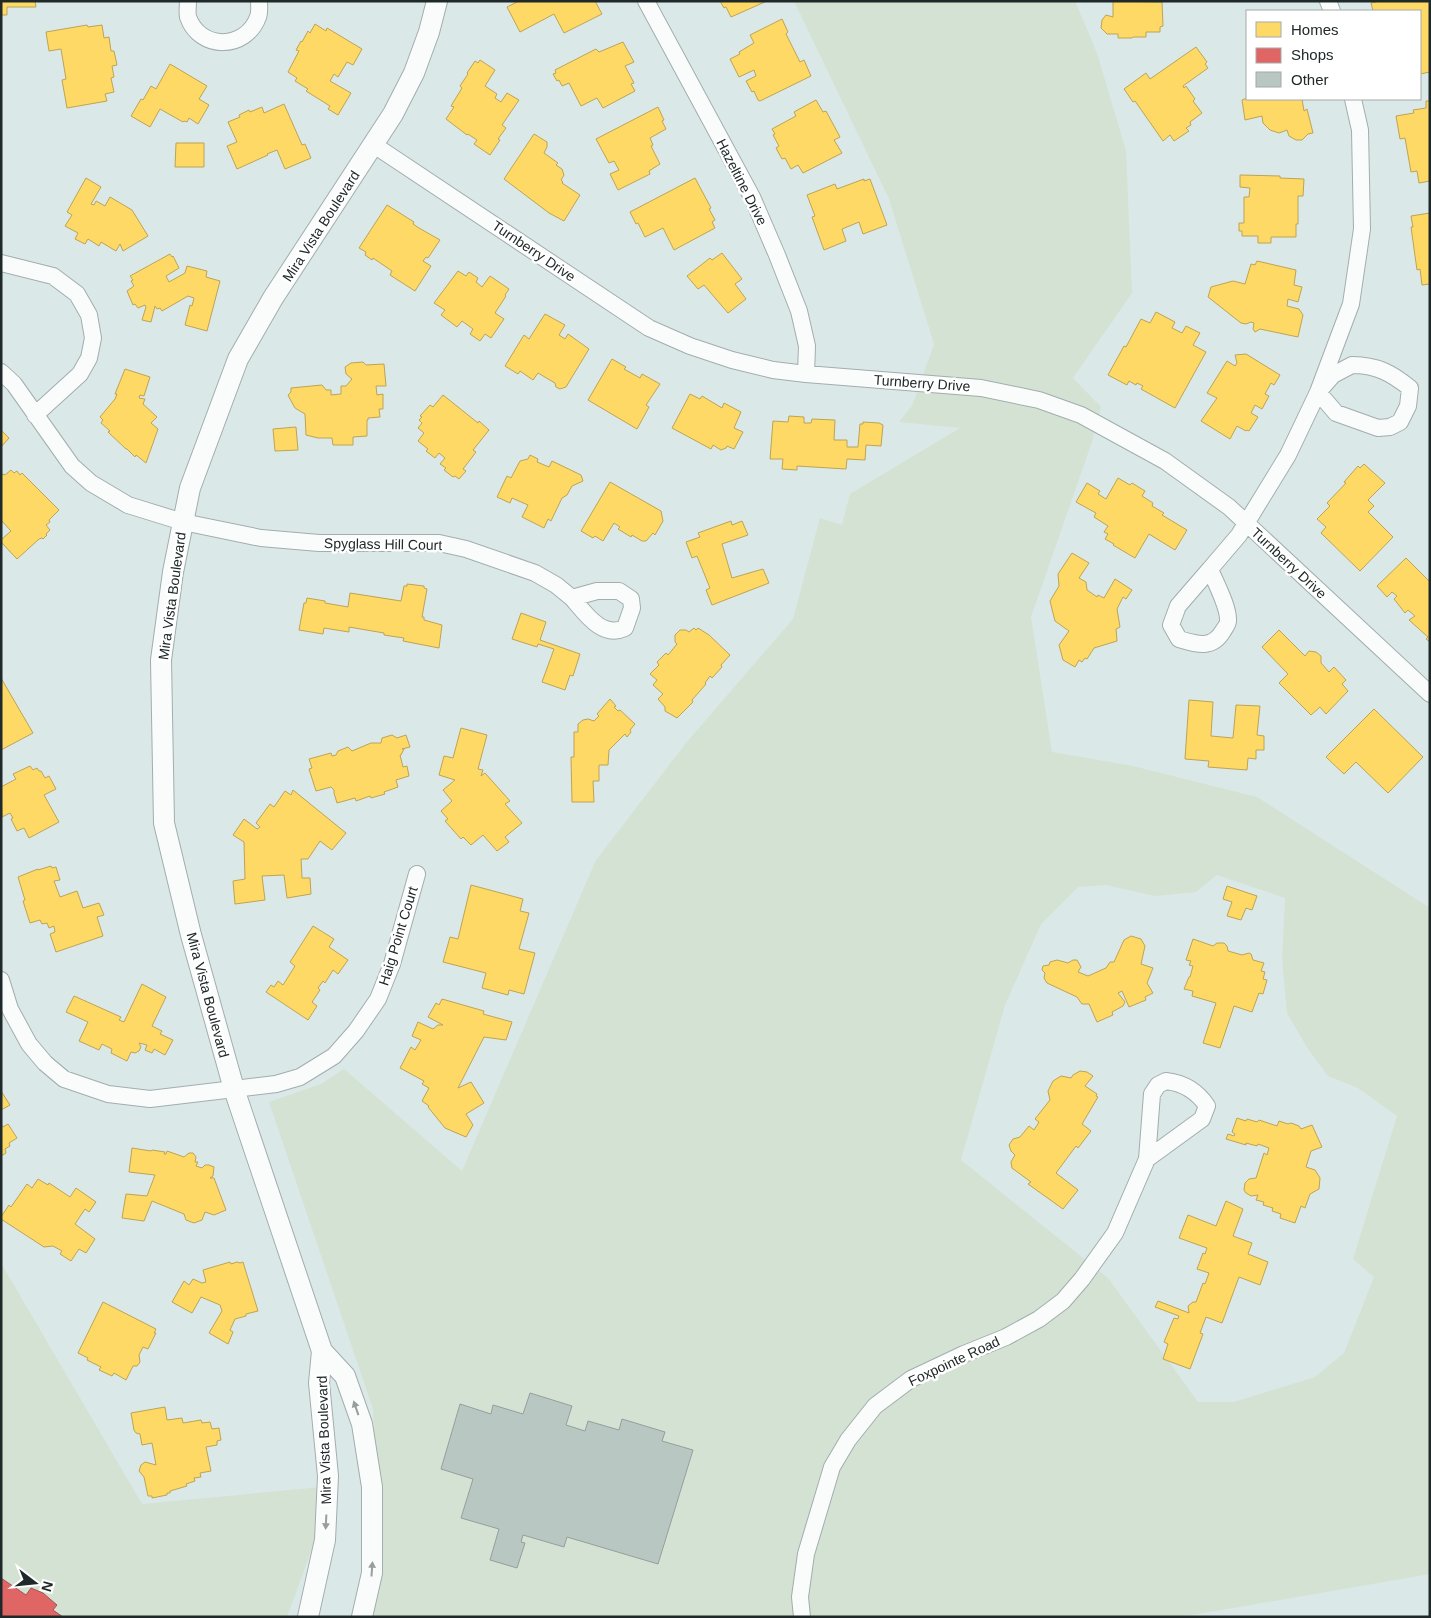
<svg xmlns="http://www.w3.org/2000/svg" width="1431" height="1618" viewBox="0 0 1431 1618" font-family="Helvetica,sans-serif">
<rect width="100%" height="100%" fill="#dbe8e8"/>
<!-- green -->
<path fill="#d4e2d3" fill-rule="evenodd" d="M794 1H1075L1097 53 1126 151 1132 293 1073 378 1101 407 1092 442 1031 617 1052 752 1133 766 1257 797 1430 908V1574L1181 1617H372L380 1582 373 1409 269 1102 321 1084 344 1069 462 1171 596 860 686 743 793 619 820 518 842 525 850 494 960 428 899 422 912 406 934 344 889 199ZM1217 875 1285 898 1282 958 1287 1013 1308 1049 1328 1076 1358 1088 1397 1116 1353 1259 1374 1277 1344 1353 1315 1377 1234 1402H1198L1108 1278 961 1160 1005 1005 1041 924 1078 887 1106 885 1155 896 1196 892Z
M1 1263 142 1504 321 1487 317 1535 287 1617H1Z"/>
<!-- homes -->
<path fill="#ffd966" stroke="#bca454" d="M1 1H35L36 7H7V15H1Z
M519 1H595L602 14 564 33 554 14 520 32 507 7Z
M720 1H767L731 17 726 7 724 8Z
M1113 1 1162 2 1163 26 1160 27V32H1146V37H1133L1132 38H1118V34H1107L1101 28 1102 20 1106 15 1113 17Z
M1380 1H1430V72L1420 74V11H1373L1371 3Z
M782 19 788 32 786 34 800 62 804 60 811 76 760 101 758 100 754 91 752 92 746 81 756 76 754 70 739 77 730 59 740 54 739 52 754 43 750 35Z
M315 24 326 31 327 28 362 49 353 65 347 62 338 77 334 74 330 81 351 93 338 115 328 109 330 106 306 91 308 89 295 81 297 78 288 72 299 51 296 50 301 41 302 42 308 31 310 33Z
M87 25 88 27 102 25 104 38 109 37 111 51H114L117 65 112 66 114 77 111 78 114 92 105 94 107 101 67 108 62 80 66 79 61 49 49 51 46 32Z
M623 42 634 62 625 66 634 83 631 84 635 91 603 108 597 98 581 106 569 83 562 86 559 80 557 81 553 74 556 73 555 70 596 49 599 52Z
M1196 47 1207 62 1205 64 1208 68 1183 86 1184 88 1186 86 1195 99 1193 101 1202 113 1190 122 1191 125 1186 128 1189 131 1174 141 1170 135 1163 141 1135 101 1133 102 1124 89 1146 73 1150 79Z
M480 60 495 70 485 86 497 94 495 98 501 102 507 93 519 100 502 125 506 128 498 139 500 140 490 155 474 144 477 140 468 134 467 135 446 119 454 107 451 106 462 88 460 86 468 74 467 73 475 61 478 63Z
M170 64 207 86 199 99 209 105 198 124 189 118 187 122 184 121 183 122 160 109 150 127 131 116 141 99 143 100 151 86 156 89Z
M1247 98 1302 99 1304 111 1307 109 1313 133 1308 134 1302 140H1296L1289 136 1287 130 1279 133 1270 130 1263 123 1262 116 1245 120 1242 100Z
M816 100 823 112 826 111 840 137 834 140 842 153 803 173 798 165 791 169 785 158 782 159 776 148 779 146 773 135 775 134 772 129 796 116 794 112Z
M1426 101H1430V181L1419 183 1417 171 1411 172 1405 138 1400 139 1396 116 1414 113 1413 110 1426 108Z
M284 104 302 145 305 144 311 158 285 169 277 150 267 154 268 155 237 169 227 146 237 142 228 122 240 117 239 115 249 110 250 112 262 107 264 113Z
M658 107 664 120 662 121 666 129 650 138 653 145 651 146 660 164 649 171 650 174 618 190 610 174 619 170 614 161 609 163 596 139Z
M534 134 547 142V147L544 153 558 163 556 165 562 169 564 175 561 180 563 182 562 183 580 195 564 221 549 213 504 179Z
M176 143H204V167H175Z
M1240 175 1280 176V178L1304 179 1303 196H1298V224H1296V237H1271V243H1258V236H1242V231H1239V223H1244V197H1249L1250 188 1240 187Z
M86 178 101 187 91 204 94 205 96 201 105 206 110 197 132 210 148 236 123 251 120 244 116 251 101 242 99 246 88 239 85 244 75 239 78 233 65 226 72 215 67 212Z
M695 178 711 208 709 209 715 220 712 222 715 228 674 250 663 228 645 237 638 223 636 224 630 212Z
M864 179V181L870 179 887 225 863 234 859 222 842 229 846 241 824 250 812 217 815 216 807 195 835 184 837 189Z
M387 205 414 222 413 224 419 228 440 240 428 258 426 257 423 261 431 266 415 291 390 275 392 271 373 258 372 260 365 255 366 252 359 248Z
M1430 213V284L1422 285 1420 269 1417 270 1411 227H1413L1411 216Z
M722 253 742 279 735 284 746 299 728 313 704 285 698 289 687 276 710 258 712 260Z
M170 254 172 257 173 256 179 268 166 276 169 282 185 273 187 266 207 271 206 277 220 281 207 331 185 325 190 305 192 306 194 298 188 296 162 311 160 308 157 309 155 306 151 322 142 320 146 307 145 305 138 308 135 304 133 305 127 291 134 286 131 281 133 280 130 276Z
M1257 261 1296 270 1294 285 1302 287 1298 302 1288 299 1287 306 1299 309 1303 315 1298 337 1260 329 1255 332 1253 329 1254 323 1251 322 1246 324 1241 323 1208 297 1211 287 1233 281 1245 284 1251 264 1255 265Z
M458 271 466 276 469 272 478 278 476 282 482 287 490 276 509 289 505 295 506 296 495 313 504 319 491 338 485 334 480 341 470 334 473 329 462 321 457 327 441 315 445 310 434 303Z
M1156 312 1175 322 1172 328 1182 333 1186 326 1200 333 1193 345 1206 352 1175 408 1141 389 1143 386 1137 383 1136 385 1129 381 1127 385 1108 375 1124 346 1126 347 1141 319 1150 323Z
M545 314 565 325 559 335 565 339 568 334 589 349 566 387 560 389 556 387 555 383 538 373 533 380 520 371 518 374 505 366 524 335 529 339Z
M1246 354 1280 375 1274 385 1271 383 1265 394 1269 396 1262 409 1255 405 1251 413 1258 417 1249 431 1247 430 1246 431 1237 426 1230 439 1201 421 1217 398 1207 393 1227 361 1235 366 1237 363 1235 355Z
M612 359 626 367 624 369 640 378 642 374 660 384 646 405 649 407 637 429 588 400Z
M363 362 366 365 384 364 386 386H376L377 395 383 394V409H379L380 417 368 418V420H367V436L353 437V445H333L332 438H318L306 435 305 414 295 408 290 399 288 395 291 392V388L322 385 326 390H331V395L341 394V386H346L352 379 346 374 345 367 351 363Z
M125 369 150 377 144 396 140 395 139 398 145 399 143 404 157 417 151 423 158 429 146 463 136 455 135 457 127 449H126L108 432 110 431 101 423 103 420 100 417 115 399 117 394H115Z
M690 394 700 399 702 396 722 408 724 403 741 412 734 428 743 432 734 449 727 446 726 448 721 450 713 445 711 449 672 428Z
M443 395 478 423 479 421 489 430 473 450 476 452 463 469 466 471 459 479 455 476 453 477 444 470 446 468 440 464 445 458 439 453 435 458 426 451 428 449 418 441 424 433 418 428 422 423 419 420 422 417 420 416 430 405 433 407Z
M789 416 804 417V423H811L812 419 835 420 834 440H847V447H858L860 424H863V422L879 423 883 425 881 446 866 445 865 460 847 459 846 469 797 466V470L782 469 783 459H770L773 421 788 422Z
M296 427 298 450 275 451 273 429Z
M1 430 9 438 1 447Z
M530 455 538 459 537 462 549 467 552 461 581 475 583 481 572 486 567 495 562 498 551 521 548 519 544 528 522 517 528 505 512 498 510 503 497 497 507 476 511 478 520 461 528 459Z
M1364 464 1385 483 1368 500 1374 506 1368 512 1393 537 1360 571 1321 533 1326 527 1317 519 1330 506 1327 503 1346 483 1344 482 1358 466 1360 468Z
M11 470 14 473 17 471 20 475 22 473 59 510 49 520 50 522 46 525 50 530 46 534 47 535 43 539 42 538 39 539 17 559 1 542V540L11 531 1 520V476L3 474 5 475Z
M1118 478 1130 485 1132 483 1145 491 1142 496 1153 503 1152 506 1164 513 1162 515 1187 530 1175 550 1149 534 1135 558 1113 545 1114 544 1105 539 1108 534 1104 532 1108 526 1094 517 1096 513 1076 502 1087 483 1100 491 1098 494 1106 499Z
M610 482 661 511 663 521 655 535 653 533 646 541H642L632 535 631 537 618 529 620 527 614 523 603 541 595 536 593 538 581 531Z
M731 521 732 525 742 521 748 535 722 544 732 578 763 569 769 583 712 605 706 590 710 588 697 556 692 558 686 542 700 537 698 533Z
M1072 553 1089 563 1079 578 1086 582 1087 590 1097 597 1098 595 1104 598 1115 579 1132 590 1126 599 1123 597 1117 609 1120 627 1116 629 1117 641 1094 648 1087 659 1085 658 1082 662 1079 660 1075 667 1063 660 1059 645 1069 631 1055 621 1050 601 1059 586 1058 574Z
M1406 558 1430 582V642L1426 639 1428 637 1409 620 1415 616 1408 610 1405 613 1394 599 1397 596 1392 592 1387 597 1377 586Z
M407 584 424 586V588L427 589 422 617H424V620L442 625 439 648 403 641 404 638 384 635V633L349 627V632L324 628 323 634 299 630 304 603H306L307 598 325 601V603L348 607 350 593 401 601 404 586H407Z
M521 613 546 622 540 640 580 654 573 676 570 675 565 690 542 682 554 649 538 644 537 647 512 639Z
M694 628 696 630 698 628 709 635 730 655 721 665 722 667 712 678 710 676 705 683 706 684 692 700 693 702 677 718 665 711V707L658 699 663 694 653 685 657 680 650 674 659 665 657 662 666 653 668 655 677 644 675 642V635L680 630H686L689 632Z
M1279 630 1305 656 1309 651 1316 652 1321 656V663L1329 672 1334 667 1346 680 1342 684 1348 691 1326 714 1320 707 1311 715 1279 683 1288 674 1262 647Z
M1 678 33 733 1 750Z
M610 699 616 706 614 707 618 711 620 710 635 724 630 730 631 732 627 737 625 734 609 750 608 765H599V781H593L594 802H572L571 757H574V732H578V724L583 720 588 719 594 721 599 716 597 714Z
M1189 700 1213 702 1211 736 1233 738 1236 705 1260 706 1257 735 1264 736V750H1256V759L1248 758 1247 770 1208 767 1209 761 1185 759Z
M1374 709 1423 757 1388 793 1356 762 1344 774 1326 757Z
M461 728 487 735 478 769 483 770 481 776 485 773 510 801 505 804 522 823 505 837 509 842 497 851 483 835 471 845 463 837 461 839 445 821 448 819 441 811 452 801 443 790 455 780 439 775 444 756 453 758Z
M392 735 397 738 406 735 410 747 402 749H404L401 755H400L403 767 407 766 409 776 396 780 398 787 384 792 385 794 371 798 370 796 356 801 355 798 337 803 334 793V790L331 787 316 791 309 769 312 768 309 759 331 753 332 756 336 755 338 751 348 747 352 751 371 743H381L382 738Z
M30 766 33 770 37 768 39 771H41L45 778 49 776 56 789 44 795 59 822 29 838 24 828 17 831 11 819 13 818 10 813 2 817 1 787 16 779 13 774Z
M293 790 346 833 332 850 320 841 308 859H301L302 878H310L311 894 287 898 284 875 262 876 265 900 235 904 233 881 245 879 244 842 233 835 244 819 257 829 260 827 256 823 270 804 274 807 285 791 291 795Z
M51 866 52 868 56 867 60 880 54 881 60 897 77 891 83 908 99 903 104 915 97 917 103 936 56 952 50 934 55 932 54 926 49 928 47 923 42 924 40 920 30 923 23 901 25 900 18 877 38 869V870Z
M471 885 523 899 520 911 529 913 519 949 535 953 524 994 509 990 508 995 482 988 486 973 443 962 450 937 458 939Z
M1227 886 1257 896 1252 910 1246 908 1241 920 1227 916 1232 902 1223 899Z
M313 926 334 939 329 947 348 960 338 974 333 970 325 983 323 981 318 988 320 990 312 1002 317 1006 308 1020 266 992 271 985 274 987 278 981 283 985 295 966 290 962Z
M1131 936 1141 939 1145 946 1141 964 1153 968 1147 983 1153 993 1145 997 1146 1000 1129 1007 1122 991 1118 993 1125 1002 1123 1006 1112 1012 1113 1015 1097 1022 1089 1004H1082L1077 997 1047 983 1044 978 1045 973 1042 970 1043 966 1049 965 1050 962 1057 960 1068 963 1073 960H1077L1081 967 1078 972 1088 976 1106 968 1110 962H1114L1124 940Z
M1193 939 1213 946 1217 943H1224L1227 946 1228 951 1242 955 1249 953 1251 954 1253 960 1264 963 1261 971 1265 972 1263 979 1267 980 1263 994 1259 993 1252 1012 1234 1006 1220 1048 1203 1043 1216 1003 1192 996 1193 991 1184 989 1189 977H1190L1193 966 1189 965 1191 961 1186 960Z
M142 984 166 997 152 1026 162 1031 160 1034 173 1040 165 1055 154 1049 152 1053 145 1050 147 1045 139 1043 141 1047 139 1051 135 1053 131 1052 127 1061 111 1053 112 1049 102 1044 99 1050 79 1041 88 1022 66 1012 74 996 121 1017 119 1020 124 1022Z
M442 999 484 1011 483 1014 512 1022 506 1040 484 1037 458 1088 471 1082 484 1103 466 1114 473 1125 466 1137 445 1128 428 1107 429 1106 422 1101 429 1088 422 1084 424 1081 400 1068 411 1047 415 1050 421 1040 412 1036 418 1022 433 1029 438 1025H443L428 1017 436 1003 439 1005Z
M1080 1071 1087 1072 1093 1076 1085 1086 1097 1094 1096 1096 1098 1097 1082 1124 1091 1131 1078 1148 1076 1146 1056 1173 1078 1190 1063 1209 1028 1184 1031 1182 1012 1168 1011 1162 1015 1155 1011 1151 1009 1145 1013 1139 1020 1137 1029 1126 1034 1130 1039 1122 1035 1119 1050 1100 1048 1091 1053 1081 1061 1076 1071 1078 1073 1075Z
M1 1091 10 1105 1 1110Z
M1237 1118 1246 1121 1247 1119 1257 1122 1259 1120 1277 1126 1279 1121 1288 1124 1291 1123 1299 1126 1301 1129 1312 1125 1322 1147 1311 1151 1306 1167 1315 1170 1320 1178 1319 1189 1310 1194 1305 1208 1301 1206 1295 1223 1280 1218 1281 1214 1272 1211 1273 1208 1263 1205 1264 1202 1256 1200 1258 1195 1251 1196 1246 1193 1244 1190 1245 1183 1249 1179 1256 1178 1264 1153 1267 1155 1269 1148 1258 1144 1257 1146 1246 1143V1145L1226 1139 1228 1134 1234 1136 1235 1134 1232 1132Z
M1 1124 3 1127 8 1124 17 1138 9 1143 10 1146 5 1149 6 1153 1 1156Z
M132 1148 151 1151 152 1150 165 1152 164 1154H166L167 1151 184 1157 189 1153H193L196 1157 195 1162H198L196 1166 202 1168 205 1165H209L214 1167 213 1176 210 1178H214L226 1210 214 1215 205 1212 202 1220 194 1223 186 1220 184 1214 152 1201 144 1221 122 1218 126 1194 147 1196 155 1175 129 1172Z
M38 1179 48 1185 49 1183 70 1197 76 1188 96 1202 89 1212 85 1209 75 1224 95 1239 86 1253 79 1249 71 1261 60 1254 62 1251 53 1246 44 1247 1 1219V1217L9 1205 11 1207 27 1184 32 1188Z
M1226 1201 1243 1209 1233 1236 1252 1243 1248 1254 1268 1262 1260 1285 1239 1277 1222 1323 1206 1317 1200 1333 1203 1334 1190 1369 1163 1359 1168 1344 1164 1342 1174 1318 1178 1319 1179 1316 1155 1307 1158 1301 1189 1313 1188 1306 1193 1302H1196L1203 1283 1205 1284 1209 1273 1197 1269 1203 1253 1205 1254 1207 1248 1179 1238 1188 1215 1216 1226Z
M230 1262 231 1264 237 1262 240 1263 243 1262 258 1311 246 1314V1316L235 1319 230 1330 233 1332 228 1344 209 1333 222 1311 220 1305 201 1297 192 1313 172 1302 184 1281 189 1285 193 1279 202 1283 206 1282 203 1270Z
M103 1302 156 1329 154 1333H156L148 1349 143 1347 139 1355 140 1362 137 1366H133L126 1380 114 1373 112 1376 99 1370 101 1367 87 1360 88 1358 78 1353Z
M165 1407 167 1420 182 1418 183 1423 201 1420 202 1423 210 1422 212 1429 219 1428 221 1440 217 1441V1445L206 1447 211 1471 200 1473 201 1477 194 1478 195 1481 186 1484 187 1486 170 1491V1493H167V1495L152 1498V1496H148L144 1477 139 1471 141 1465 145 1462 156 1465 152 1443 142 1445 140 1434 136 1433 134 1430 131 1413Z"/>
<!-- shops -->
<path fill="#e06666" stroke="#a65454" d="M1 1578 26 1595 31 1588 43 1593 57 1605 53 1610 63 1617H1Z"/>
<!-- building -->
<path fill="#b9c7c3" stroke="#959e9d" d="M530 1393 572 1406 566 1425 585 1431 588 1421 619 1430 622 1419 665 1432 662 1441 693 1450 658 1564 567 1537 564 1547 523 1535 521 1542 525 1543 517 1568 490 1560 499 1529 461 1518 473 1479 441 1469 460 1404 491 1414 493 1405 523 1414Z"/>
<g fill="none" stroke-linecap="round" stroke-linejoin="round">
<!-- minor casing -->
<g stroke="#a2adad" stroke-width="18">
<path id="minor" d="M188 1C188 6 187 12 188 17 200 51 246 50 258 17 260 12 259 6 259 1
M646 1 752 197 777 255 799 311 807 346 806 374
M1328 1 1332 11
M374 145 649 328 690 346 732 360 773 370 806 374 981 388 1039 400 1081 415 1165 461 1229 507 1430 694
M1 263 53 276 77 294 89 315 93 338 89 358 80 374 35 415
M1352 365C1377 365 1391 373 1410 388L1408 406 1400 422 1390 427 1378 428 1336 413 1318 392 1333 375Z
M1 372 14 384 72 466 91 483 128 505 183 522 261 538 319 543H439L466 549 535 573 556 585 572 598
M1210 569 1239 535 1288 455 1318 392 1351 304 1362 229 1360 130 1353 99
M1210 569C1215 582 1229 607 1228 621 1228 624 1225 628 1223 631 1212 650 1196 644 1179 639L1171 625 1178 606Z
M597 591H619L631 599 632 608 625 628C602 639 585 613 572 598Z
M1 980 10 1009 29 1044 45 1063 64 1079 108 1094 150 1099 276 1084 300 1077 334 1056 356 1031 378 999 392 964 417 874
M1166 1081C1184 1083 1197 1091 1207 1106L1202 1119 1147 1159 1152 1094 1158 1085Z
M802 1617 800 1597 806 1554 832 1467 848 1440 875 1406 911 1379 964 1354 1006 1337 1039 1319 1063 1301 1082 1279 1115 1233 1147 1159"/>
</g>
<!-- tertiary casing -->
<g stroke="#a2adad" stroke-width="22">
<path id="tertiary" d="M322 1351 345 1376 362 1424 372 1487V1573L362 1617
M308 1617 325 1540 328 1476 319 1383 322 1351 234 1089 191 935 164 823 161 660 173 572 190 488 238 359 273 298 393 114 414 73 429 32 437 1"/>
</g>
<!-- minor -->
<use href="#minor" stroke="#fafcfc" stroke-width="16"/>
<!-- tertiary -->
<use href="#tertiary" stroke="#fafcfc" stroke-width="20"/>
</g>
<!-- one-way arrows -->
<defs><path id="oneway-solid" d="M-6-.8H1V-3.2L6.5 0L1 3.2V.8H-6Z" transform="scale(1.25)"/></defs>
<g fill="#989d9d">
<use href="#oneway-solid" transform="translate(356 1408) rotate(-109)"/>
<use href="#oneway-solid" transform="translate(326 1522) rotate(93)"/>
<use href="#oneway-solid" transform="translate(372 1569) rotate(-86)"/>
</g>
<g text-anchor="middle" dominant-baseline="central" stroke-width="5" stroke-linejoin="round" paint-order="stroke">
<!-- street labels -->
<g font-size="14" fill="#202929" stroke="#fff">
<text transform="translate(742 182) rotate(63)">Hazeltine Drive</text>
<text transform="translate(321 226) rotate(-57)">Mira Vista Boulevard</text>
<text transform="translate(534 251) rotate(34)">Turnberry Drive</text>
<text transform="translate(922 383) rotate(4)">Turnberry Drive</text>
<text transform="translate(383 544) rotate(1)">Spyglass Hill Court</text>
<text transform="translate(1289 563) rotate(43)">Turnberry Drive</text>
<text transform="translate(172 596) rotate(-82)">Mira Vista Boulevard</text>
<text transform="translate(398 936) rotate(-73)">Haig Point Court</text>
<text transform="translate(208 995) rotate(75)">Mira Vista Boulevard</text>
<text transform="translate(954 1361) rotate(-25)">Foxpointe Road</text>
<text transform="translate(324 1440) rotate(-92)">Mira Vista Boulevard</text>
</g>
</g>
<!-- border -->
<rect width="1431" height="1618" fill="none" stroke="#202929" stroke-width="5"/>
<!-- legend -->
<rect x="1246" y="10" width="175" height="90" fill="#ffffff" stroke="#a6a9a9"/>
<rect x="1256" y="22" width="25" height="15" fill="#ffd966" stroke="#a6a9a9"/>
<text x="1291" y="35" font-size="15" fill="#202929">Homes</text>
<rect x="1256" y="48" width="25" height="15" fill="#e06666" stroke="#a6a9a9"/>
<text x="1291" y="60" font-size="15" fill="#202929">Shops</text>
<rect x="1256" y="72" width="25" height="15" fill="#b9c7c3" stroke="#a6a9a9"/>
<text x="1291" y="85" font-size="15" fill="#202929">Other</text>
<!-- north arrow -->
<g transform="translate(35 1583) rotate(106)" stroke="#ffffff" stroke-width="4" paint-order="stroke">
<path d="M0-4L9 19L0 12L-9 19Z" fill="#202929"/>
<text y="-8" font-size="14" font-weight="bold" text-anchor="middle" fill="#202929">N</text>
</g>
</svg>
